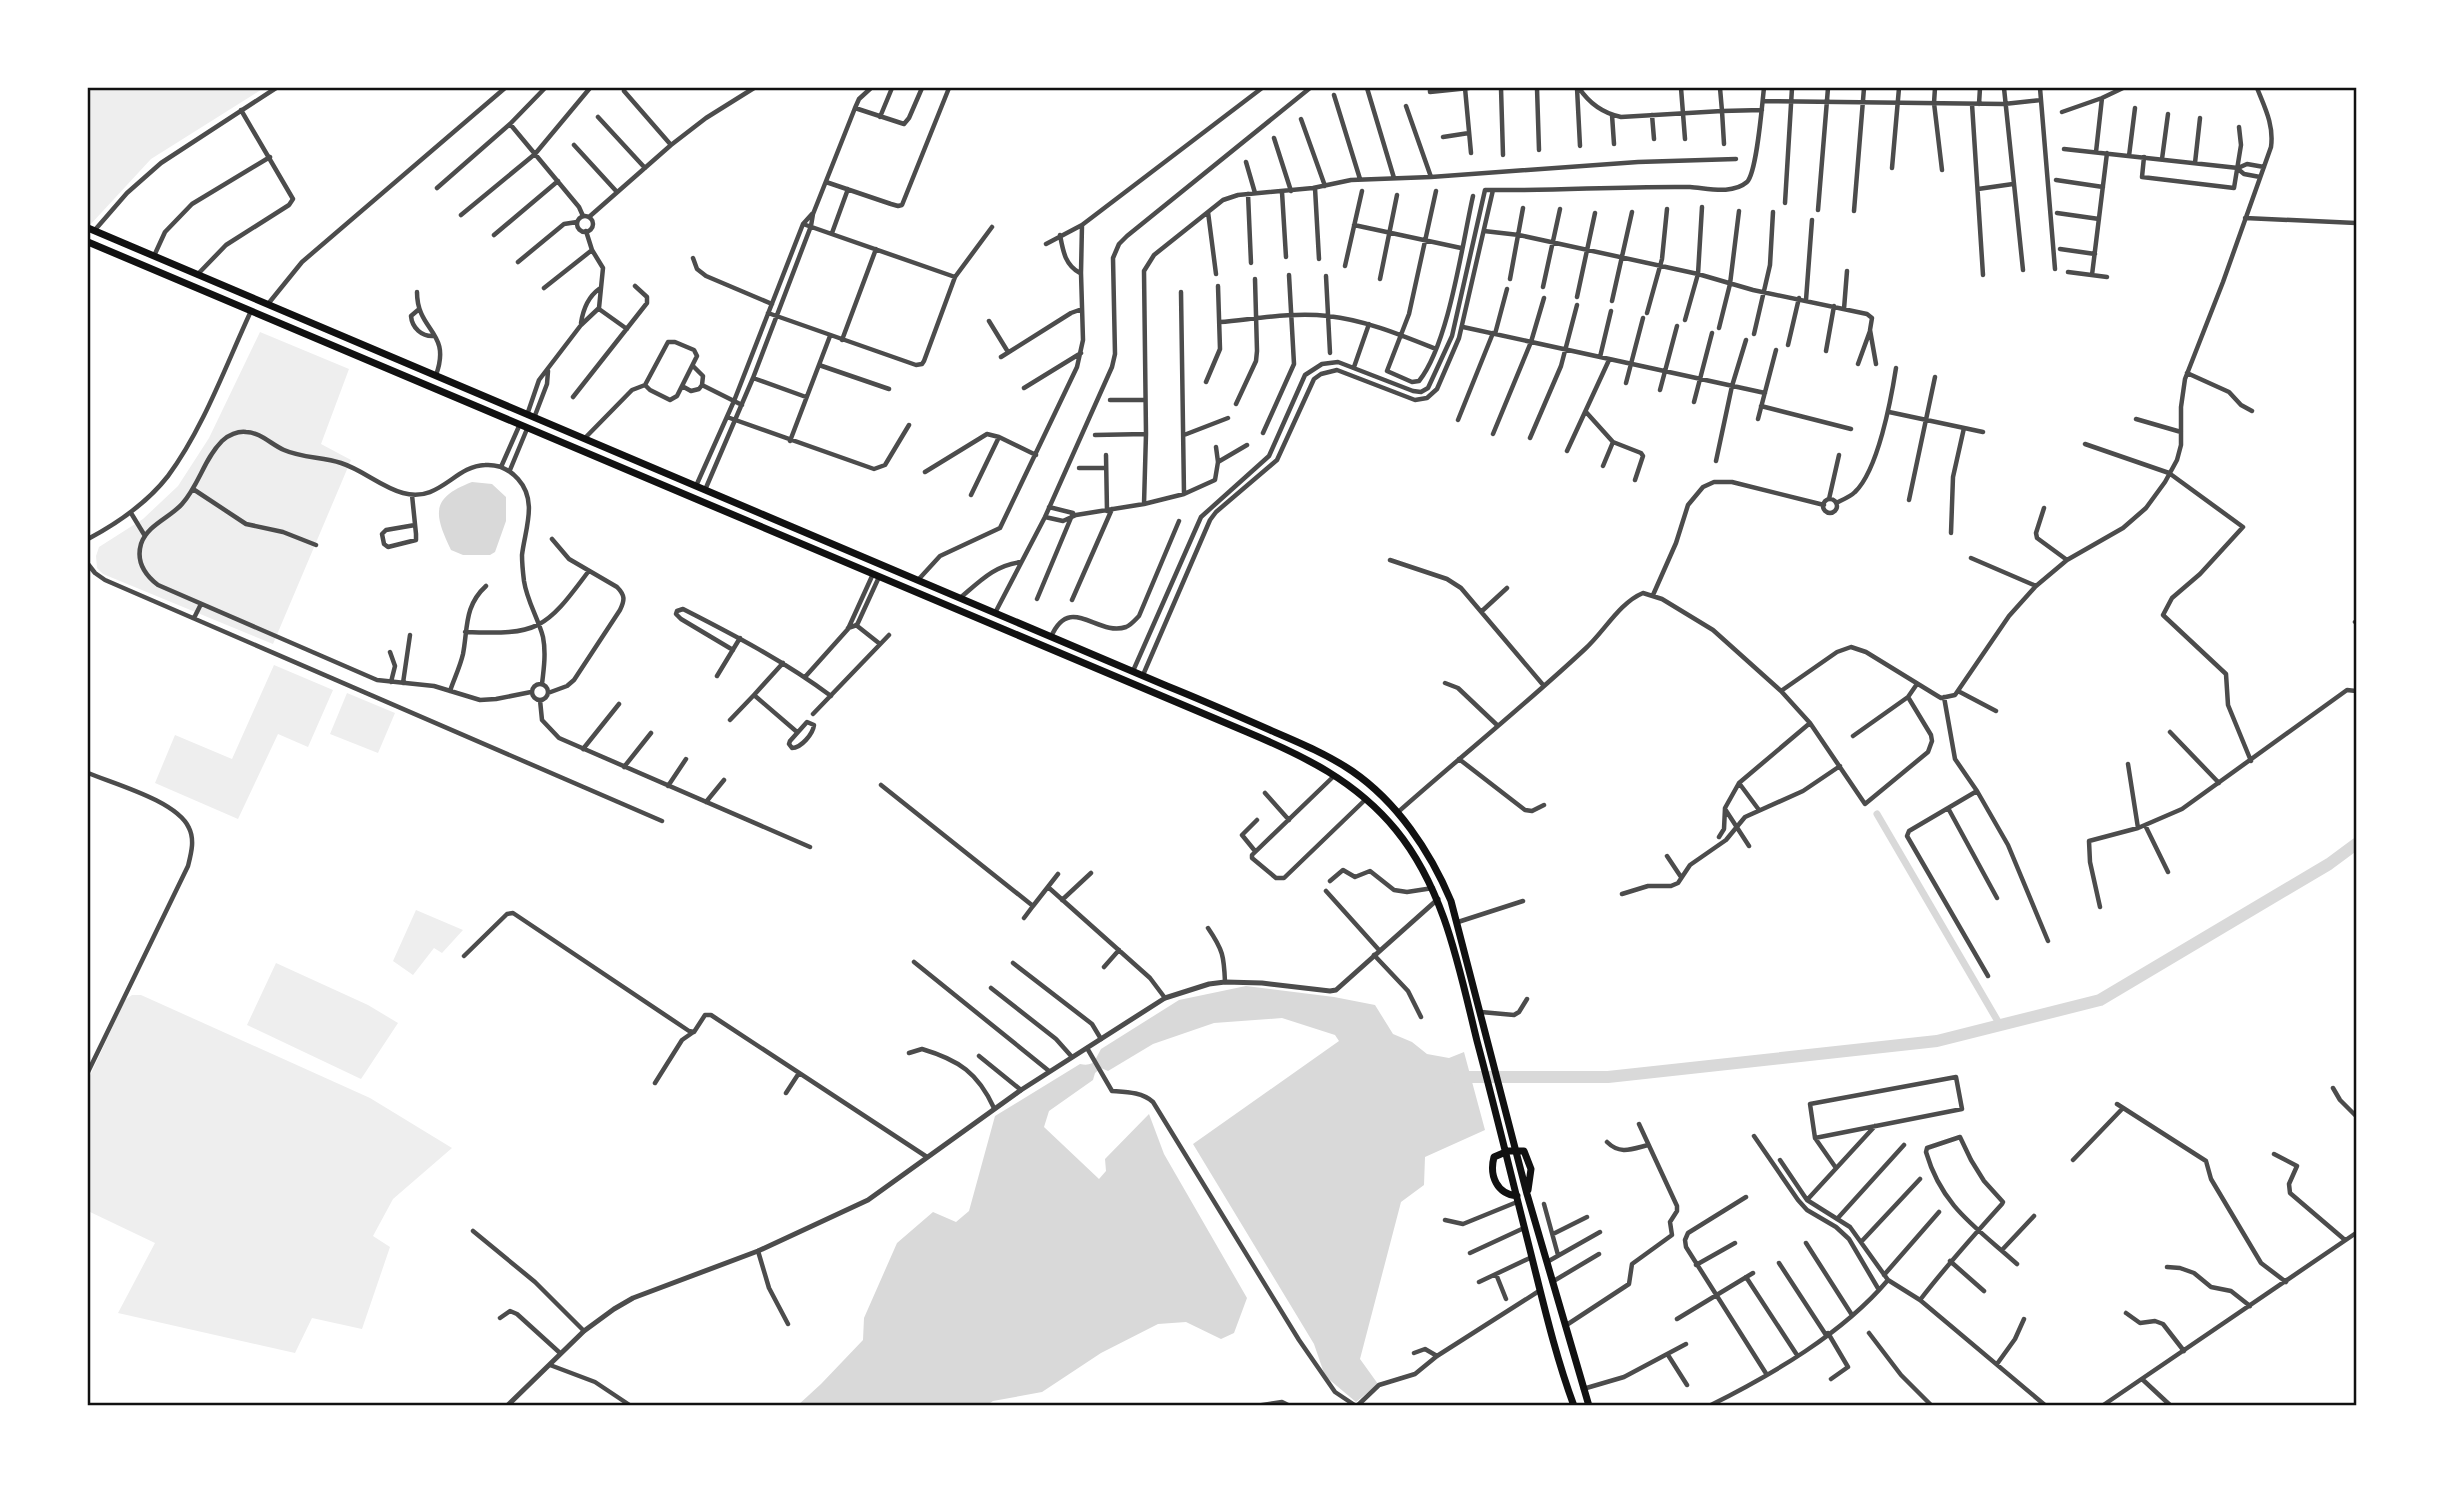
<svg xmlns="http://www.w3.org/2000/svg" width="2444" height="1493" viewBox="0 0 2444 1493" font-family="Manrope,sans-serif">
<rect width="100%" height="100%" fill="#fff"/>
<!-- green -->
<path fill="#eee" d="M88 88H264L151 159 90 225 88 224Z
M260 332 349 369 321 444 351 460 273 644 103 574 97 568 96 556 99 547 143 519 178 486 209 438Z
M274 665 333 690 308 747 278 734 238 819 155 783 175 735 232 759Z
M347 693 395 713 378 753 330 734Z
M416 910 463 930 442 953 434 948 413 975 393 961Z
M276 963 368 1005 398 1023 361 1079 247 1025Z
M132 995H141L370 1098 452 1148 393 1199 373 1236 390 1247 362 1329 312 1318 295 1353 118 1313 155 1243 88 1211V1080L125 1000Z"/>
<!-- water -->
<path fill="#d9d9d9" d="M472 482 492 484 506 497V521L495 552 490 555H463L451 550C434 514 430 498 472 482Z
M1246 986 1334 997 1375 1005 1393 1034 1412 1042 1427 1054 1449 1058 1464 1052 1485 1130 1425 1157 1424 1185 1401 1202 1360 1359 1378 1384 1356 1402 1325 1376 1314 1344 1193 1144 1339 1041 1335 1035 1282 1018 1214 1023 1153 1044 1108 1071 1101 1068 1095 1073 1093 1080 1049 1111 1044 1127 1099 1179 1106 1171 1105 1159 1149 1114 1164 1154 1247 1298 1234 1333 1221 1339 1186 1322 1158 1324 1101 1353 1042 1392 993 1401 987 1405 797 1406 821 1384 863 1340 864 1318 897 1243 933 1212 956 1222 969 1211 995 1116 1080 1064C1095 1067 1095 1059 1101 1049L1179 1000Z"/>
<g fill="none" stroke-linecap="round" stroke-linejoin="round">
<!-- canal -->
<path stroke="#d9d9d9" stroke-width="7" d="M1877 814 2000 1025"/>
<!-- river -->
<path stroke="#d9d9d9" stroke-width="12" d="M1455 1077H1608L1937 1041 2100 1000 2329 864 2356 844"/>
<!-- minor -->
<path stroke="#4c4c4c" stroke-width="4.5" d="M1367 88 1394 178
M1430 88V92L1469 88
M1465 88 1471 153
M1501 88 1503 155
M1537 88 1539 150
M1577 88 1580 146
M1579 88C1589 103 1602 113 1621 117L1722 111 1724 144
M1681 88 1685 139
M1720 88 1722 111 1762 110
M1935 88 1934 103 1942 170
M2004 88 2023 270
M2040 88 2055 269
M624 91 671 145
M1334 95 1360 179
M1763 101 2004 104 2041 100
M1972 104 1983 275
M1979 104 1980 88
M1406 106 1431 177
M855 108 904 124 909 118 922 88
M2062 112 2102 98 2123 88
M1612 115 1614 144
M1652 115 1654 139
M598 117 645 168
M880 117 892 88
M1301 119 1325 186
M510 124 579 207 583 216
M1443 137 1469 133
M1274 138 1291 191
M574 145 617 192
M2064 149 2238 168 2247 164 2264 167
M2096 152 2102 98
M2129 156 2135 108
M2144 157 2142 177 2234 188 2241 145 2239 127
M2162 159 2168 114
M1246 162 1255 193
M2195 163 2200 118
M1892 168 1899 88
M2238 169 2244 174 2260 177
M2056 180 2103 187
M826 182 891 204 898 206 902 205 949 88
M437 188 510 124 545 88
M1315 188 1319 259
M1978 189 2013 184
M1436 191 1409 314 1387 371 1412 382 1419 381C1449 343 1462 245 1473 196
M1282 192 1286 257
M1248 194 1251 263
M1785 203 1792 88
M1818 210 1828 88
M1854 211 1864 88
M1208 212 1216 274
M2057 213 2099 219
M461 215 535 154 590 88
M577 224a8 8 0 1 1 16 0a8 8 0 1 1-16 0Z
M589 217 671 145 706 118 754 88
M2245 218 2356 223
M1354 225 1461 248
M94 231 127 193 161 163 276 88
M1484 231 1519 235 1698 274 1753 290 1867 314 1872 318 1870 330 1876 364
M832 233 848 189
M494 235 558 181
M1060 235C1063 251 1065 265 1080 273
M1046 244 1082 225
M2060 249 2095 254
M154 256 165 232 192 204 270 157
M693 258 697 269 706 276 772 304
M518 262 564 224 577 222
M1345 266 1362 191
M2068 272 2107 277
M197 275 226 245 289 205 293 199 241 110
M2092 275 2107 153
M1326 276 1330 353
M955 277 992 227
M1380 279 1397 195
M1510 279 1523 208
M1543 287 1560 209
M544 288 592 250
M417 292C417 332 452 331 436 375
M1181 292 1184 494
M1577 297 1595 213
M1806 300 1812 220
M1612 301 1632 212
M268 304 302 262 505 88
M599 309 627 329
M1844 309 1847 271
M418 310 411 316C412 328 422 337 434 336
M768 313 916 365 922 364 924 361 955 277 803 224
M1647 313 1662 259 1667 209
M1685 320 1698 274 1702 207
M989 321 1008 352
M1220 322C1255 319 1292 312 1328 316 1365 320 1401 335 1436 349
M581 323C583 310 588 297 599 289
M1463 327 1765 393
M1719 328 1730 284 1739 211
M1495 334 1507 289
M1754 334 1770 265 1773 212
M842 340 876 249
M668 342H675L694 350 697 356 677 396 670 400 650 390 645 385Z
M1788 345 1799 298
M1826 351 1834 306
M1001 357 1071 313 1082 309
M1600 357 1611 311
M1858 364 1870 331
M819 365 889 389
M693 366 703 376 702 385 742 405
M1354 367 1369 324
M2187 373 2229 392 2241 405 2252 411
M753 378 806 397
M1206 382 1220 349 1218 286
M1626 383 1643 318
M682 386 691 391 699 389 702 385
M1024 388 1081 353
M1660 390 1677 326
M573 397 647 303V297L635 286
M1110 400H1145
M1694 402 1712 333
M1236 404 1256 361 1257 351 1255 279
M1761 406 1851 429
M1586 412 1613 442 1603 466
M1889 412 1983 432
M527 415 539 380 581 325 599 308 603 268 592 250 586 231
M727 417 874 469 885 465 909 425
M534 418 547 384 548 371
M1758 419 1776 350
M2136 419 2181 432
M1458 420 1493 333
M1263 433 1294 364 1289 275
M1493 434 1531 342 1544 298
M1095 435 1146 434
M1184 435 1228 418
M1530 438 1561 366 1577 305
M584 439 632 390 645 385
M790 441 830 336
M1613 442 1641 453 1643 456 1635 480
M2085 444 2169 473 2243 527 2200 574 2172 598 2163 615 2226 674 2228 705 2251 761
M1567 451 1609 360
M1106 455 1107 511
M1716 461 1732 386 1746 340
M1218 462 1247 445
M501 467 520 424
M1079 468H1106
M510 470 527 429
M925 472 987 434 999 437 1036 455
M696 486 734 401 803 224 812 214
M193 489 246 524 283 532 316 545
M705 490 753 378 811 226 813 214 855 108 859 99 871 88
M412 495 416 534V540L388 547 384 544 382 534 386 530 415 525
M971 495 999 437
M1829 499 1839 455
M1823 506a7 7 0 1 1 14 0a7 7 0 1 1-14 0Z
M1909 500 1935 377
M1836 503C1842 500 1850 497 1855 492 1878 470 1891 400 1896 368
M1144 504 1184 494 1215 480 1218 462 1216 447
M1049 507 1073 513
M2044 508 2036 533 2037 538 2067 560
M131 513 145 536
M1045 517 1063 521 1076 515 1144 504 1146 434 1144 271 1154 255 1223 200 1238 195 1313 188 1351 180 1431 177 1638 162 1736 159
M1951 533 1953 477 1964 428
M88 539C118 523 147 503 168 476 203 429 226 365 251 311
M1971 558 2036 586
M1390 560 1447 579 1461 588 1544 686
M88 564 95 573 105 580 662 821
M918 580 940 556 1000 528 1077 367 1083 340 1081 273 1082 225 1262 88
M1653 595 1676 543 1688 505 1703 487 1714 482H1732L1824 505
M960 598C980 581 995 565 1021 562
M1037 599 1073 513
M1072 600 1112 509
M1482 611 1507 588
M995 613 1045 517 1112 367 1115 354 1113 258 1119 244 1127 236 1310 88
M194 618 201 604
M2355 622 2356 621
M856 625 880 644
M848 628 857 625 879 577
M465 632C538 635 545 630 588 572
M1051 637C1070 593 1097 637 1126 627 1131 625 1135 620 1139 616L1179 521
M733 650 681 619 676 614 677 611 683 609C734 635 784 661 831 696
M390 652 395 666 391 682
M783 663 754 695 797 732
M1133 671 1201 517 1269 456 1305 375 1322 364 1338 362 1413 391 1421 392 1428 388 1452 336 1485 190C1553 191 1621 186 1690 187 1707 188 1732 195 1747 182 1757 172 1762 104 1764 88
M1143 675 1210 520 1216 512 1277 460 1314 379 1321 374 1337 370 1415 400 1427 398 1437 389 1459 338 1493 190
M717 676 740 638
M805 677 848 629 873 574
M403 683 410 635
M1445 683 1458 688 1497 725
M532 692a8 8 0 1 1 16 0a8 8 0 1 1-16 0Z
M450 691C454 679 460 667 463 654 468 628 464 606 486 586
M1781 691 1810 723 1865 804 1928 752 1932 741 1931 735 1908 697 1917 684
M1958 691 1996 711
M531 692 496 699 480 700 434 686 377 680 158 585C145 575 136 561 141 544 147 525 171 517 182 504 199 485 204 459 222 441 228 435 238 431 246 432 260 432 272 445 284 450 302 458 322 457 341 463 363 470 381 487 403 493 440 503 454 466 485 465 499 464 509 469 518 479 538 501 525 529 522 555 522 564 523 573 524 581 527 601 538 618 543 637 546 652 544 668 542 684
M548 693 567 686 574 680 620 610C625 600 625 595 617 587L569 559 552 539
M1944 697 1955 759 1977 791 1909 831 1907 836 1988 976
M540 700 542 720 559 738 810 847
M813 714 889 635
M730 720 754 695
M807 722 814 725C813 734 801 748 792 748L789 744 790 741Z
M2170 732 2219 783
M1853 736 1908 697
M583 749 619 704
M1459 759 1525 810 1532 811 1544 805
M2128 764 2138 828
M624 767 651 733
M88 773C114 784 177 801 189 828 195 840 191 854 188 866L88 1072
M1334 776 1252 855V858L1276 878H1284L1366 799
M881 785 1033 906 1058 874
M668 786 686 759
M1977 791 2008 845 2048 941
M1265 793 1289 820
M706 802 724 780
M1948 808 1997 898
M1725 809 1749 846
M1759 810 1739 783 1810 723
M1397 813C1459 758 1524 706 1585 649 1604 632 1619 603 1643 593L1662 599 1713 630 1781 691 1837 652 1851 647 1866 652 1936 695 1941 698 1955 695 2009 616 2036 586 2067 560 2123 528 2146 508 2165 482 2177 460 2181 445V407L2185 379 2223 282 2271 147C2274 125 2265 108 2257 88
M2145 825 2168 872
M1719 837 1724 829 1725 808 1739 783
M1255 851 1242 835 1257 820
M1667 856 1681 877
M1330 881 1343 870 1355 877 1370 871 1394 890 1407 892 1433 888
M1048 887 1150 978 1165 998
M1326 891 1379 950
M1622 894 1648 886H1671L1678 883 1690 865 1726 840 1745 817 1803 791 1840 766
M1062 900 1091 873
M2100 907 2090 862 2089 841 2138 828 2182 809 2347 690 2356 691
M1024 918 1033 906
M1458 922 1523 901
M1208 928C1223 950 1224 956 1225 982
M1374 955 1408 991 1421 1017
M464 956 507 914 513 913 689 1031 694 1032 705 1015H711L927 1157
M914 962 1049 1071
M1013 963 1092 1024 1101 1039
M1104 967 1119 950
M991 988 1056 1039 1072 1057
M1481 1012 1514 1015 1519 1012 1527 999
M1087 1048 1112 1091C1126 1092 1142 1092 1153 1102L1299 1340 1335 1392 1356 1406
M909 1053 922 1049C959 1060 978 1073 994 1108
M979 1056 1021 1090
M655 1083 682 1040 692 1033
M2333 1088 2340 1100 2356 1116
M786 1093 799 1073
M2117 1104 2206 1161 2211 1179 2261 1263 2286 1282
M1754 1136 1798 1200 1807 1210 1836 1227 1849 1239 1879 1290
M1815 1138 1962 1109 1956 1077 1810 1104 1815 1138 1836 1168
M1607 1142C1620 1155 1632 1149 1648 1145
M2274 1154 2297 1166 2289 1184 2290 1193 2345 1240
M1780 1160 1807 1200 1850 1227 1888 1280 1920 1300 2046 1406
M2073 1160 2123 1108
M1746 1197 1688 1233 1685 1240 1686 1247 1767 1375
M1807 1200 1875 1126
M1544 1204 1558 1255
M1837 1219 1904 1145
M1445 1220 1463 1224 1517 1202
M473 1231 535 1282 584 1331
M1553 1234 1587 1217
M1861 1242 1920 1179
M1806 1243 1852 1315
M2002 1250 2034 1216
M758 1251 769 1288 788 1324
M1470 1253 1524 1228
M1950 1261 1984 1291
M1547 1262 1600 1232
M1779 1263 1826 1335
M1696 1265 1735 1243
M2167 1267 2180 1268 2194 1273 2211 1287 2231 1291 2250 1306
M1496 1274 1506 1299
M1884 1275 1939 1212
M1746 1277 1797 1355
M1479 1282 1532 1257
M1552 1282 1599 1254
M1920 1300C1946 1266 1974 1235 2002 1204L2003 1202 1984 1181 1971 1160 1960 1137 1927 1148 1926 1152C1942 1207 1976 1227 2017 1264
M2126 1313 2140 1323 2155 1321 2163 1324 2184 1351
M500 1318 510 1311 517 1314 560 1353
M1677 1319 1753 1273
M1565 1326 1629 1284 1632 1264 1672 1235 1670 1222 1677 1211V1206L1639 1124
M1828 1333 1848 1367 1831 1379
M1869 1333 1901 1375 1932 1406
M1414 1353 1425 1349 1437 1356
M1668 1355 1687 1385
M1997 1364 2015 1339 2024 1319
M550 1365 595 1382 631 1406
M2142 1379 2171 1406
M1583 1389 1624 1377 1686 1344
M1256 1406 1282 1402 1290 1406
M1357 1406 1379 1385 1415 1374 1437 1356 1539 1291
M1709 1406C1773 1374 1842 1334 1888 1280
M2102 1406 2356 1233"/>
<!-- tertiary -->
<path stroke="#4c4c4c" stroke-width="5" d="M507 1406 584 1331 614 1309 633 1298 758 1251 868 1200 1021 1090 1165 998 1209 984 1225 982 1262 983 1330 991 1336 990 1438 899"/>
<!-- primary -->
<path stroke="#111" stroke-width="7" d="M88 228 1167 686C1202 700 1236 715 1270 730 1298 742 1327 754 1352 771 1397 802 1430 851 1451 901L1527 1194 1589 1406
M88 242 1247 732C1304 756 1356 781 1396 830 1445 890 1459 968 1477 1041 1495 1108 1511 1175 1528 1242 1542 1297 1554 1352 1574 1406
M1517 1196C1497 1194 1489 1176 1494 1157L1508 1151H1524L1531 1169 1528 1190"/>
</g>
<!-- border -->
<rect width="2444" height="1493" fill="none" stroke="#ffffff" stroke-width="178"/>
<rect x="89" y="89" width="2266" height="1315" fill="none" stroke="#111" stroke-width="2.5"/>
</svg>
